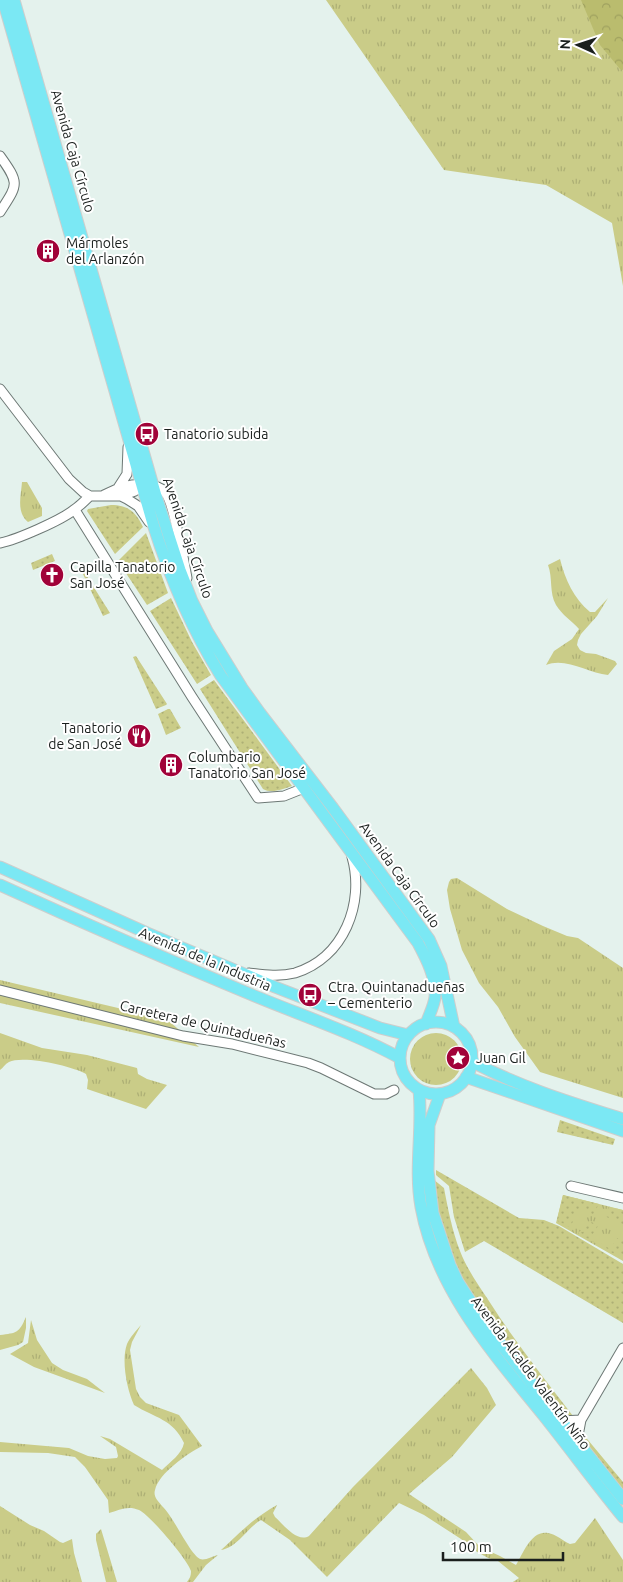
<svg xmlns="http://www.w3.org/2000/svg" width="623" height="1582" viewBox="0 0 623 1582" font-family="Ubuntu,sans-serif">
<defs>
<pattern id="grass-tufts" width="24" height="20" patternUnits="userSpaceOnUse" patternTransform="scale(1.25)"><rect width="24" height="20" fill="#cacc88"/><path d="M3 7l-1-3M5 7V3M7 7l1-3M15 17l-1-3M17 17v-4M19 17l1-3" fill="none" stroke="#adaf75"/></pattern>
<pattern id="forest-crowns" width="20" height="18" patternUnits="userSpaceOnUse" patternTransform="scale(1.25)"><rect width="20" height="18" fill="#babc6e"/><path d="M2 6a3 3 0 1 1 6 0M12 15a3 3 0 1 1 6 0" fill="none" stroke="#9fa15f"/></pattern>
<pattern id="garden-dots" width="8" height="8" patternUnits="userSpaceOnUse" patternTransform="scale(1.25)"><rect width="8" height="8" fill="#cacc88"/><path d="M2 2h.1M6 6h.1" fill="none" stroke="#adaf75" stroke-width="1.8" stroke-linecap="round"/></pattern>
</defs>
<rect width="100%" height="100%" fill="#e4f2ed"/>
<!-- grass -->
<path fill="url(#grass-tufts)" d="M326 0H623V286L612 223 546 185 444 170Z
M22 482H27L42 508V516L28 522C16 512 21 496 22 482Z
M560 559C565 579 574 599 590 612H595L608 598 597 616 581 634 578 640 577 645 580 650 586 653 596 654 615 661 617 664 608 675C588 673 566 657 546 665L554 651 572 639 579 629C572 621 562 615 556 605 549 593 553 578 548 565Z
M457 878 507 909 543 926 567 936 578 938 623 968V1098L540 1072 515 1037 498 1007 479 983 462 950 450 909 447 890 449 882 451 879Z
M0 980 118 1008 170 1022 199 1047 0 1003Z
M0 1033 42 1048 87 1055 137 1068 138 1074 147 1079 167 1085 146 1109 87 1089 88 1080 86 1074C72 1066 23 1055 9 1062 5 1064 3 1068 0 1070Z
M410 1059a26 26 0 1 1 52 0a26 26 0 1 1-52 0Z
M563 1195 623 1210V1261L556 1223Z
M26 1317V1328L23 1342 18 1345 0 1350V1335C17 1333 19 1333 26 1317Z
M31 1320 37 1340 52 1363 63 1370 87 1379 105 1393 34 1367 10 1354 28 1343Z
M141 1325 132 1342 130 1350 136 1389 140 1397 146 1403 179 1415 202 1446C187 1454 159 1473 155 1490 153 1497 158 1501 162 1506 174 1517 189 1553 200 1559 205 1561 213 1556 218 1555L206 1565 193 1582H187C190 1578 191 1576 191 1571 188 1560 149 1514 139 1510 128 1505 119 1510 109 1513L108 1500 85 1467 75 1457 48 1453 0 1452V1442L69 1448 88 1456 105 1459 117 1458 118 1456 116 1447 100 1436 110 1439 162 1470C170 1462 182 1454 184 1443 173 1419 155 1418 134 1405 127 1390 121 1360 127 1344 130 1337 136 1331 141 1325Z
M471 1368 487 1388 496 1405 452 1457 409 1494 466 1532 480 1547 500 1556 516 1565C523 1554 531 1530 548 1533 556 1534 563 1541 570 1544L575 1543 595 1518 623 1560V1582H513L519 1578 498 1561 488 1558 474 1550 461 1539 424 1515 399 1503 327 1577 290 1540 261 1520C247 1528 238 1547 221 1550 241 1532 252 1519 277 1505L273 1513 275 1517C283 1524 297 1543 309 1536L353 1487Z
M0 1506 30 1525 44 1531 60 1542 63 1543 72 1539 74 1553 82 1582H0Z
M101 1529 117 1582H106L96 1540V1534Z"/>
<!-- forest -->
<path fill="url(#forest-crowns)" d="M581 0H623V70L620 69 600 45Z"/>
<!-- garden -->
<path fill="url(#garden-dots)" d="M111 505C128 505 136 512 143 527L115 554 87 511 88 509Z
M146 533 168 593 147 605 118 561Z
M52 554 55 561 33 570 31 563Z
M83 570 110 613 103 616 82 572Z
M171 598 192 642 211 675 197 684 150 611Z
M136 656 167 704 166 705 156 709 133 657Z
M214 680 292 786C283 789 272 794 263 789L200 689Z
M168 709H170L181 728 166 735 158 714Z
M560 1120 615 1139 613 1145 557 1132Z
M436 1170 519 1218 544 1220 559 1226 623 1264V1323L484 1241 465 1252 454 1217 449 1186 436 1175Z
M433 1179 444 1188C448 1209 452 1230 460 1251 466 1267 477 1283 487 1298 513 1339 543 1377 573 1416L566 1418C539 1384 511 1351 486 1316 476 1301 465 1286 458 1270 444 1241 436 1210 433 1179Z
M563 1195 599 1204 593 1215 580 1209 571 1225 575 1228 574 1230 557 1220Z
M609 1207 623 1210V1226L605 1216Z
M590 1221 598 1226 591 1237 610 1249 617 1238 623 1241V1259L578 1233 580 1231 583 1232Z
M583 1434 623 1482V1493L580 1439Z"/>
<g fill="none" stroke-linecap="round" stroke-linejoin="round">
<!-- minor casing -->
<g stroke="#6d7875" stroke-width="11">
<path id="minor" d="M0 156C20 184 18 184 0 212
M0 389 69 479 83 492 90 496H121L127 499 138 506 149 522
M118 488 127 474 128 447
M104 495C120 487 130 483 148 485 155 486 161 487 165 492 174 503 184 562 187 578
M121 496 135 491 144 483
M75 510 192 697 258 798 284 796 304 788
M0 543C16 540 62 520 75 509 81 505 85 500 90 496
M249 973C265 975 280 977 295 973 344 958 365 903 352 857
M0 990 183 1036 232 1044 308 1063 321 1068 374 1094H386L394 1090
M571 1186 623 1198
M561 1421 581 1420
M577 1441 581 1420 623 1348"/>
</g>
<!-- major casing -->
<g stroke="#cdcecd" stroke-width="13">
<path id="major" d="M3 0 153 524C170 578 191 628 221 676L418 943C426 958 437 979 435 997 434 1006 429 1015 426 1024
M14 0 156 496 180 570 192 601 207 631 242 688 260 713 333 808 429 939 441 966 454 1027
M0 867 147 933 275 987 380 1028 408 1035
M0 885C83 923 166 959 250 994 300 1015 352 1032 400 1058
M400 1058a36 36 0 1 1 72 0a36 36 0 1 1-72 0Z
M471 1061C519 1087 572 1103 623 1119
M466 1077 623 1131
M419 1090C423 1129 414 1168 421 1207 436 1289 493 1353 544 1416 571 1450 596 1484 623 1517
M440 1094 429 1125 428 1171 433 1213 450 1265 458 1282 488 1328 623 1499"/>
</g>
<!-- minor -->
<use href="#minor" stroke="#fff" stroke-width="9"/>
<!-- major -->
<use href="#major" stroke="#7be8f4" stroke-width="11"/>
</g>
<!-- icons -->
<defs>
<g id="building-disc" transform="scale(1.25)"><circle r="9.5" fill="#a10239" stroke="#fff"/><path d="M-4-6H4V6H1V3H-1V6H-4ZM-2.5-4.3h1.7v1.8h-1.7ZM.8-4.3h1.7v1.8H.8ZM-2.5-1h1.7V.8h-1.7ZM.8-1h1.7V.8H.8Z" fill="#fff"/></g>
<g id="bus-disc" transform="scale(1.25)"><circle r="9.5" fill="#a10239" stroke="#fff"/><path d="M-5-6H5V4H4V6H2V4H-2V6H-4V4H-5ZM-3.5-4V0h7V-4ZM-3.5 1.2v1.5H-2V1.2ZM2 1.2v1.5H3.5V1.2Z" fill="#fff"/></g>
<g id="church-disc" transform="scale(1.25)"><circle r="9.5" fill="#a10239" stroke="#fff"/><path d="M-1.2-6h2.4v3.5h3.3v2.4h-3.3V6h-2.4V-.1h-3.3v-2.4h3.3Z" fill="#fff"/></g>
<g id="restaurant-disc" transform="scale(1.25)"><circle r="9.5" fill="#a10239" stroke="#fff"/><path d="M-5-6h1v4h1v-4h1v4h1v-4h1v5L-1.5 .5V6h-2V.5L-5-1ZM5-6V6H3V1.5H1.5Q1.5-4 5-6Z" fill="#fff"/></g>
<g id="sight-disc" transform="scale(1.25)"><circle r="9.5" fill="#a10239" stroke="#fff"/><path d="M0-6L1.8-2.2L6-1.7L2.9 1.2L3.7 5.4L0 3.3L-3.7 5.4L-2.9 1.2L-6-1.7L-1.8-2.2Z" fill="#fff"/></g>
</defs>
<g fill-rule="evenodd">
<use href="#building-disc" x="48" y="251"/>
<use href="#bus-disc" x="147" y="434"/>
<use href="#church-disc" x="52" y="575"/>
<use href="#restaurant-disc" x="139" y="736"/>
<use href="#building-disc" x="171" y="765"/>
<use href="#bus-disc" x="310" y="995"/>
<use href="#sight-disc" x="458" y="1058"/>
</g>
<g text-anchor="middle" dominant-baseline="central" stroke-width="4" stroke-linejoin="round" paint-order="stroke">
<!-- street labels -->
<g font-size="14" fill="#1a1f1d" stroke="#fff">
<text transform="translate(73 151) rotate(74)">Avenida Caja Círculo</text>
<text transform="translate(188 538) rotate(71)">Avenida Caja Círculo</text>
<text transform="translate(400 875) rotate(54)">Avenida Caja Círculo</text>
<text transform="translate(205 959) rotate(23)">Avenida de la Industria</text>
<text transform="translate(203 1024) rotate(13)">Carretera de Quintadueñas</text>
<text transform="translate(531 1373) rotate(53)">Avenida Alcalde Valentín Niño</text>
</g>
<!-- poi labels -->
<g font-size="14" fill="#1a1f1d" stroke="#fff" text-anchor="start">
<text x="66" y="243">Mármoles<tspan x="66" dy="16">del Arlanzón</tspan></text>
<text x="164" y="434">Tanatorio subida</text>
<text x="70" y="567">Capilla Tanatorio<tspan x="70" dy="16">San José</tspan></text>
<text x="122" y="728" text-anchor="end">Tanatorio<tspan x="122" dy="16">de San José</tspan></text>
<text x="188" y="757">Columbario<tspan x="188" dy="16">Tanatorio San José</tspan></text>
<text x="328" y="987">Ctra. Quintanadueñas<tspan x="328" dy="16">– Cementerio</tspan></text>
<text x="476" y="1058">Juan Gil</text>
</g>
</g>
<!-- north arrow -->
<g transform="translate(578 45) rotate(273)" stroke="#ffffff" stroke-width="4" paint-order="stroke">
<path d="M0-4L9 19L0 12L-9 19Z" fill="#1a1f1d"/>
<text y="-8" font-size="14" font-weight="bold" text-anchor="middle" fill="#1a1f1d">N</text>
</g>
<!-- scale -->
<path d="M443 1552v8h120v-8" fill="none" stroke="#1a1f1d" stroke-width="2.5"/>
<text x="450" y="1552" font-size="15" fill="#1a1f1d" stroke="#ffffff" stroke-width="4" paint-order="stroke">100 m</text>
</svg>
